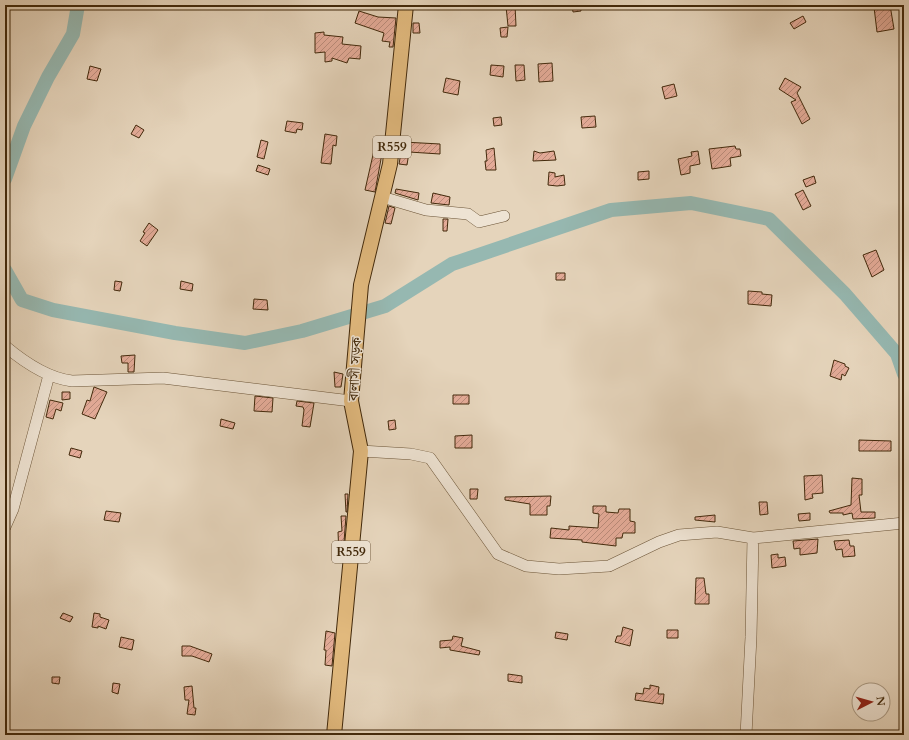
<svg xmlns="http://www.w3.org/2000/svg" width="909" height="740" viewBox="0 0 909 740" font-family="Cardo,'Noto Serif Bengali',serif">
<defs>
<pattern id="building-hatch" width="6" height="6" patternUnits="userSpaceOnUse"><rect width="6" height="6" fill="#e4ab98"/><path d="M-1 1l2-2M0 6l6-6M5 7l2-2" fill="none" stroke="#ba8b7a"/></pattern>
</defs>
<rect width="100%" height="100%" fill="#e5d4bb"/>
<filter id="stains"><feTurbulence type="fractalNoise" baseFrequency=".005" numOctaves="4"/><feColorMatrix values="0 0 0 0 .2 0 0 0 0 .09 0 0 0 0 .02 0 0 0 .5 -.17"/></filter>
<radialGradient id="worn" r=".72"><stop offset=".6" stop-color="#630" stop-opacity="0"/><stop offset="1" stop-color="#630" stop-opacity=".3"/></radialGradient>
<g fill="none" stroke-linecap="round" stroke-linejoin="round">
<!-- river -->
<path stroke="#96b8b1" stroke-width="14" d="M5 179 24 126 48 77 73 34 78 5
M5 270 22 300 53 310 175 333 245 343 302 331 385 306 452 264 611 210 691 203 769 219 845 294 897 354 904 374"/>
</g>
<!-- building -->
<path fill="url(#building-hatch)" stroke="#42290b" d="M515 5 516 26H508L506 6Z
M572 5H580L581 11 573 12Z
M890 5 894 29 877 32 874 7Z
M359 11 378 17 396 18 393 47H389L390 42 382 41 384 33 355 23Z
M803 16 806 22 794 29 790 23Z
M413 23H419L420 33H413Z
M508 27 507 37H501L500 28Z
M324 32V35L343 37 342 44 361 46 360 59 349 58 347 63 332 58V61L325 62V52L315 53V33Z
M552 63 553 81 539 82 538 64Z
M491 65 504 66 503 77 490 75Z
M515 65H524L525 80 516 81Z
M90 66 101 69 97 81 87 79Z
M446 78 460 81 458 95 443 92Z
M785 78 801 87 797 93 810 119 802 124 791 102 796 100 779 89Z
M674 84 677 96 665 99 662 87Z
M595 116 596 127 582 128 581 117Z
M501 117 502 125 494 126 493 118Z
M287 121 303 123 302 130 297 129 296 133 285 131Z
M136 125 144 130 139 138 131 134Z
M325 134 337 136 336 146 333 145 331 164 321 163Z
M261 140 268 142 264 159 257 157Z
M403 142 440 144V154L409 152 407 165 399 164Z
M375 146 383 148 375 192 365 190Z
M735 146 736 149H740L741 156 730 158 731 166 712 169 709 149Z
M494 148 496 170H486L485 161H487L486 150Z
M534 151 540 153 554 151 556 160 533 161Z
M698 151 700 164 690 166V173L681 175 678 159 692 156 691 152Z
M258 165 270 169 268 175 256 171Z
M649 171V179L638 180V172Z
M549 172 555 173V177L564 175 565 185 557 186 548 185Z
M814 176 816 183 806 187 803 180Z
M396 189 419 193 418 200 395 193Z
M803 190 811 206 803 210 795 194Z
M433 193 450 197 449 205 431 203Z
M389 206 395 208 391 224 385 223Z
M443 219H448L447 231H443Z
M149 223 158 230 147 246 140 241 145 233 143 232Z
M876 250 884 270 872 277 863 255Z
M556 273H565V280H556Z
M115 281 122 282 120 291 114 290Z
M181 281 193 284 192 291 180 289Z
M748 291 762 292V294L772 295 771 306 748 304Z
M254 299 267 300 268 310 253 309Z
M135 355 134 372H128V363H122L121 356Z
M834 360 845 364V366L849 368 845 376 842 374 841 380 830 376Z
M334 372 343 374 341 387H335Z
M94 387 107 392 95 419 82 414 87 400 90 401Z
M62 392H70V399L62 400Z
M453 395H469V404H453Z
M255 396 273 398 272 412 254 411Z
M50 400 63 403 61 411 56 409 53 419 46 417Z
M297 401 314 403 310 427 302 426 304 410 303 407 296 406Z
M221 419 235 423 233 429 220 426Z
M395 420 396 429 389 430 388 421Z
M472 435V448H455V436Z
M859 440 891 441V451H859Z
M71 448 82 451 80 458 69 455Z
M822 475 823 493 812 494 813 498 805 500 804 476Z
M852 478 862 479V495H859L861 512H875V518L853 519 852 513 843 515V513H830L829 511 851 505Z
M470 489H478L477 499H470Z
M345 494H348L347 512H346Z
M551 496 550 506H547V515H530V504L505 500V497Z
M759 502H767L768 514 760 515Z
M593 506H606V512L618 513 619 509H630V521L635 522V533H623L622 538H616V546L582 542V540L550 538 551 528 569 530V526L598 528 599 514 593 513Z
M106 511 121 513 119 522 104 520Z
M810 513V520L799 521 798 514Z
M715 515V522L695 520V517Z
M341 516H346L343 555H339L338 532 342 531Z
M818 539 817 553 800 555V548L794 549 793 541Z
M849 540 850 546H854L855 556 843 557 842 549 836 550 834 541Z
M778 554V558L785 557 786 566 772 568 771 555Z
M696 578H704L706 594H709V604H695Z
M63 613 73 617 70 622 60 618Z
M94 613 100 614V617L109 620 106 629 98 626V628L92 627Z
M623 627 633 630 630 646 615 642 617 636H621Z
M667 630H678V638H667Z
M326 631 335 633 332 666 325 665 326 650H324Z
M556 632 568 634 567 640 555 638Z
M453 636 463 638 461 646 480 651 479 655 450 650V647L440 648V641L452 640Z
M121 637 134 640 132 650 119 647Z
M182 646H190L212 654 209 662 192 656H182Z
M508 674 522 676V683L508 681Z
M52 677H60L59 684 52 683Z
M113 683 120 684 118 694 112 692Z
M650 685 659 687 658 694H664L663 704 635 700 636 693 643 694 644 688 650 689Z
M192 686 194 708H196L195 715 187 714 189 700H185L184 687Z"/>
<g fill="none" stroke-linecap="round" stroke-linejoin="round">
<!-- minor casing -->
<g stroke="#6b5437" stroke-width="12">
<path id="minor" d="M382 197 426 210 468 214 479 222 504 216
M5 346C24 362 47 378 72 381L163 378 351 401
M361 451 411 454 430 458 498 554 526 566 559 569 609 566 659 542 679 535 717 532 753 538 904 523
M5 527 13 509 49 375
M746 735 751 637 753 538"/>
</g>
<!-- major casing -->
<g stroke="#42290b" stroke-width="16">
<path id="major" d="M334 735 361 451 351 401 361 285 390 164 406 5"/>
</g>
<!-- minor -->
<use href="#minor" stroke="#eee3d3" stroke-width="11"/>
<!-- major -->
<use href="#major" stroke="#e2ba7e" stroke-width="14"/>
</g>
<g text-anchor="middle" dominant-baseline="central" stroke-width="3" stroke-linejoin="round" paint-order="stroke">
<!-- shield labels -->
<g fill="#eee3d3" stroke="#766147" stroke-width="1">
<rect x="373" y="136" width="38" height="22" rx="3"/>
<rect x="332" y="541" width="38" height="22" rx="3"/>
</g>
<g font-size="13" font-weight="bold" fill="#42290b">
<text x="392" y="147">R559</text>
<text x="351" y="552">R559</text>
</g>
<!-- street labels -->
<g font-size="14" fill="#42290b" stroke="#eee3d3">
<text transform="translate(355 369) rotate(-87)">বালাসী সড়ক</text>
</g>
</g>
<!-- margin -->
<rect width="909" height="740" fill="none" stroke="#e5d4bb" stroke-width="20"/>
<rect x="6" y="6" width="897" height="728" fill="none" stroke="#42290b" stroke-width="2"/>
<rect x="10" y="10" width="889" height="720" fill="none" stroke="#42290b"/>
<!-- north arrow -->
<g transform="translate(871 702) rotate(84)"><circle r="19" fill="#eee3d3" stroke="#a99983"/>
<path d="M0-3L7 15L0 10L-7 15Z" fill="#8f2418"/>
<text y="-6" font-size="11" font-weight="bold" text-anchor="middle" fill="#42290b">N</text>
</g>
<rect width="100%" height="100%" filter="url(#stains)"/>
<rect width="100%" height="100%" fill="url(#worn)"/>
</svg>
